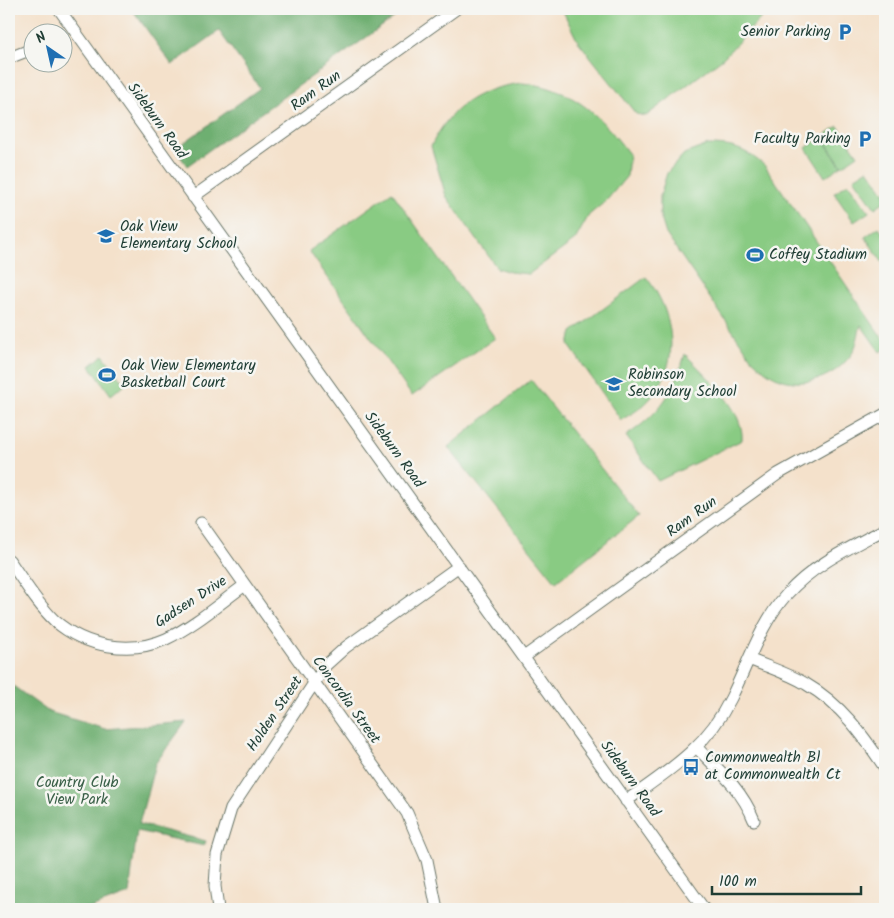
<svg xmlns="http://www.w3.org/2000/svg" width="894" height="918" viewBox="0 0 894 918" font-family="Kalam,sans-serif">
<rect width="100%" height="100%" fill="#f6f6f2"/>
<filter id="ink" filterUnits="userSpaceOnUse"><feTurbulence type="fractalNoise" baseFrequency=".02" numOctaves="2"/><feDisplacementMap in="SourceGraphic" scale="10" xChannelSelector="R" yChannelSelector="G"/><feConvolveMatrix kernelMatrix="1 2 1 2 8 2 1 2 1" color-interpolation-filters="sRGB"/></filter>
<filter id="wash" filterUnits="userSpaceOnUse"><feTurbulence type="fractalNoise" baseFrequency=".0096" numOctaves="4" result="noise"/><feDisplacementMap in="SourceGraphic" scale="20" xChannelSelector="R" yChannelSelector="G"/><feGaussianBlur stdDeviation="1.12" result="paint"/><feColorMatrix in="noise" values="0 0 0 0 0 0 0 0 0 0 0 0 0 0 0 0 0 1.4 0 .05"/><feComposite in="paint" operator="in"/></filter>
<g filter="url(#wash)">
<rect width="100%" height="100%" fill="#f4e1cb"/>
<!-- green -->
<path fill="#89cb83" stroke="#54845c" d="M562 9H754L761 18 723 58 646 116 636 114 577 40Z
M522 83C572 87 600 115 629 154L627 176 606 201 589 215 575 240 529 274 510 272 497 268 446 196 431 146C452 105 477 89 522 83Z
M838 126 858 155 842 166 822 137Z
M821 137 841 166 825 177 806 148Z
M708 145C734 145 745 149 765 166L885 342V349L880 352 861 325C858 334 857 347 851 355 833 380 797 391 770 374 763 370 758 364 752 359L666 234 660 215V196L667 173 684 154Z
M868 169 885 193V201L875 208 854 178Z
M848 183 869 212 854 222 834 193Z
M392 192 495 338 412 396 309 251Z
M879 227 885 236V266L865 237Z
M646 277C675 313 682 364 649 400 641 409 631 414 621 420L569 345 572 332Z
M685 354C705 375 745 410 742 440L658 481 626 436C660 413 674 393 685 354Z
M103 355 125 384 111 395 90 366Z
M531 380 639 516 556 582 448 447Z"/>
<!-- forest -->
<path fill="#6eaf71" stroke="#467652" d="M132 9H406L187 166 175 149 260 88 219 31 172 65Z
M9 683 49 712 105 729 186 722 155 764 139 824 206 841 204 846 137 831 129 894 88 909H9Z"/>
</g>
<g filter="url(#ink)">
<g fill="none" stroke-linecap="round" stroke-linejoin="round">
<!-- minor casing -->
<g stroke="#6a7669" stroke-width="13">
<path id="minor" d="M59 9 704 909
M9 58 32 49
M193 197 456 9
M201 523 407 813 427 860 437 909
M9 560C23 580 37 604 55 621 85 647 130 655 166 639 194 626 220 603 245 585
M524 657 778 474 885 414
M749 659C767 667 788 673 806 684 841 704 863 735 885 768
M697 748C720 771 742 790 754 820
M626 801C670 770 707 747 731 698 749 662 760 624 787 594 814 564 850 548 885 529
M218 909 215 886 217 855 231 809 326 665 346 647 459 566"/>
</g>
<!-- minor -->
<use href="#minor" stroke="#fff" stroke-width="11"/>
</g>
</g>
<!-- icons -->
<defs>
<g id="parking-bare" transform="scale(1.35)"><path d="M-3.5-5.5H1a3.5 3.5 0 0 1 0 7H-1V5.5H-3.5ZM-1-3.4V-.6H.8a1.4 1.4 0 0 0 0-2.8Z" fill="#1f6fb2" stroke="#f6f6f2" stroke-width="2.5" paint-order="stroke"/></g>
<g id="school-bare" transform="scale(1.35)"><path d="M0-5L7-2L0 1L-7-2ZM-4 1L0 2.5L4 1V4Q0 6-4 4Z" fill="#1f6fb2" stroke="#f6f6f2" stroke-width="2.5" paint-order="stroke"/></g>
<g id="stadium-bare" transform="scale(1.35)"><path d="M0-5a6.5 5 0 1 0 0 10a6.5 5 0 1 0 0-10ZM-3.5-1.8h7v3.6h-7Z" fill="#1f6fb2" stroke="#f6f6f2" stroke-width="2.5" paint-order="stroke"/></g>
<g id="bus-bare" transform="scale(1.35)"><path d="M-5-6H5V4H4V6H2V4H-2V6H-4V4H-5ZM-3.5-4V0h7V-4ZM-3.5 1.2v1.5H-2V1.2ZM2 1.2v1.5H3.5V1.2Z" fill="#1f6fb2" stroke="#f6f6f2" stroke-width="2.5" paint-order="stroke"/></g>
</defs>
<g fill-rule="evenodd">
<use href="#parking-bare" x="845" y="32"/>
<use href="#parking-bare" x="865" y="139"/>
<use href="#school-bare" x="106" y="236"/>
<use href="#stadium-bare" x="755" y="255"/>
<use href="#stadium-bare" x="107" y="375"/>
<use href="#school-bare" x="614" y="384"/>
<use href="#bus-bare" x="691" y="767"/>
</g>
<g text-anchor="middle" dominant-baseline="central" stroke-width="5" stroke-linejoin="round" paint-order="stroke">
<!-- poi labels -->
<g font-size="15" fill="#1f3d34" stroke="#f6f6f2" text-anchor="start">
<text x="831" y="32" text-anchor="end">Senior Parking</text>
<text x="851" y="139" text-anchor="end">Faculty Parking</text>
<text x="120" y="227">Oak View<tspan x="120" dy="17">Elementary School</tspan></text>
<text x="769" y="255">Coffey Stadium</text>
<text x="121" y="366">Oak View Elementary<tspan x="121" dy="17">Basketball Court</tspan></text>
<text x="628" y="375">Robinson<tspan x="628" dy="17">Secondary School</tspan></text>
<text x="705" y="758">Commonwealth Bl<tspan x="705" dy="17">at Commonwealth Ct</tspan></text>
</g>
<!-- street labels -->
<g font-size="15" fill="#1f3d34" stroke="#f6f6f2">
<text transform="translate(316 91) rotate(-36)">Ram Run</text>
<text transform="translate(157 121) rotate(54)">Sideburn Road</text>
<text transform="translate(394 450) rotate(54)">Sideburn Road</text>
<text transform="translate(692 517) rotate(-36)">Ram Run</text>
<text transform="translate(191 602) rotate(-33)">Gadsen Drive</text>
<text transform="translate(346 700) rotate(54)">Concordia Street</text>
<text transform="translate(275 714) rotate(-56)">Holden Street</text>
<text transform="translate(630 779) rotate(54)">Sideburn Road</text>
</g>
<!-- park labels -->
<g font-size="15" fill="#3a6048" stroke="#f6f6f2">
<text x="77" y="783">Country Club<tspan x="77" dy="17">View Park</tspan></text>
</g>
</g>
<!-- margin -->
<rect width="894" height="918" fill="none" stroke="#f6f6f2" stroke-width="30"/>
<!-- north arrow -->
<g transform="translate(48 48) rotate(326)"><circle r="24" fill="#f6f6f2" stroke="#a0aca6"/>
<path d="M0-4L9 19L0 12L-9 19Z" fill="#1f6fb2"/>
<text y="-8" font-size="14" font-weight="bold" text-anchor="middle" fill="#1f3d34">N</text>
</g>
<!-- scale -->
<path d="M712 886v8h149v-8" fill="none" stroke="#1f3d34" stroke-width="2.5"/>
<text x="719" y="886" font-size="15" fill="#1f3d34" stroke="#f6f6f2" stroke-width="4" paint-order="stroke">100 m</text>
</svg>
